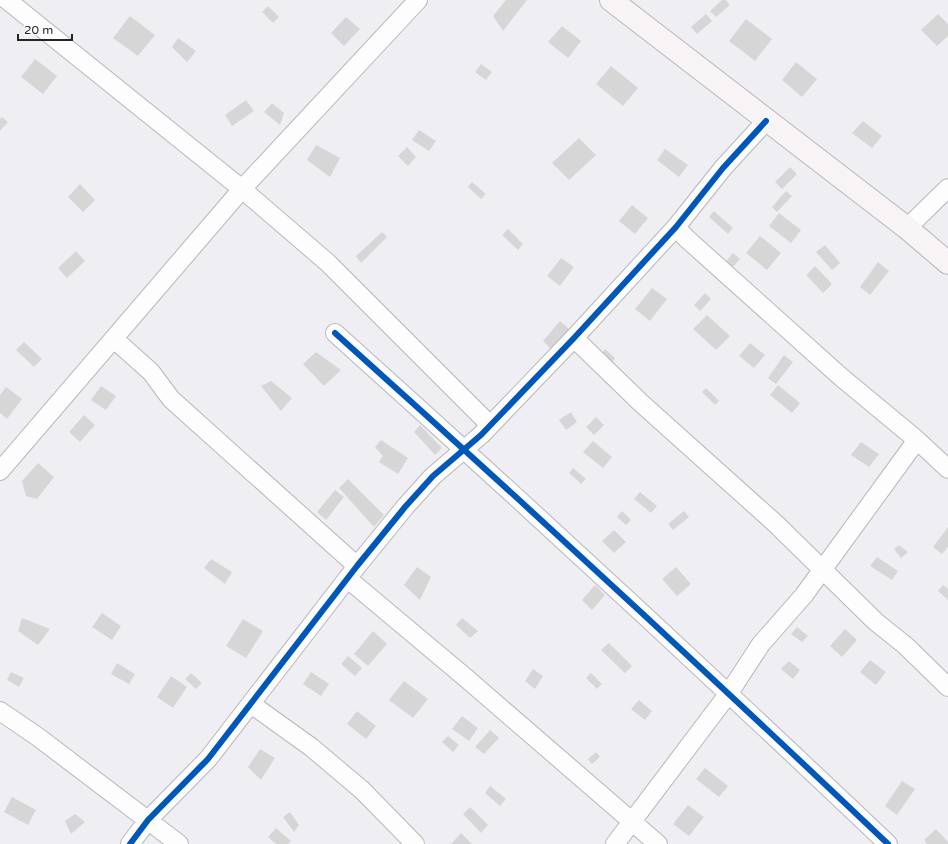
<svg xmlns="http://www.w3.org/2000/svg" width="948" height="844" viewBox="0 0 948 844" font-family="'Varela Round',sans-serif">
<rect width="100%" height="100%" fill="#efeff3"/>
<!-- building -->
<path fill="#d7d6d7" d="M506 0H527L503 31 493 16Z
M722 0H726L730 5 716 17 710 11Z
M268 6 279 17 273 23 262 12Z
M706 14 712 21 697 34 691 27Z
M938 14 948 24V36L937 46 921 30Z
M130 16 155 35 138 56 113 38Z
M346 17 360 29 344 46 331 33Z
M746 19 772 39 755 61 729 41Z
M562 26 581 41 568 58 548 42Z
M178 38 196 51 187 62 172 47Z
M35 59 57 76 43 94 21 77Z
M796 62 817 79 802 97 782 80Z
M481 64 492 72 486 80 475 72Z
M611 66 638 88 623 106 596 84Z
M246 100 254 111 232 126 225 115Z
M272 103 284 113 280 125 264 112Z
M2 117 8 122 0 131V119Z
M863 121 882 136 872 148 852 133Z
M419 130 436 141 429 151 412 140Z
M579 138 596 155 569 180 552 163Z
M316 145 340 158 330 177 307 160Z
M407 147 416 157 408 166 398 156Z
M665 149 688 165 679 177 657 160Z
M790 167 797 174 782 189 775 182Z
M472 182 486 194 481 199 468 187Z
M80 184 95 200 83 212 68 197Z
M786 191 792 196 777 212 772 207Z
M632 205 648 218 635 234 619 221Z
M714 211 733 228 728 234 709 217Z
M779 213 801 230 791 243 769 226Z
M508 229 523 244 518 250 502 235Z
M382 232 387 237 361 263 356 256Z
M760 236 781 253 767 270 746 253Z
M825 245 840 263 832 270 816 252Z
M76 251 85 261 67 278 58 268Z
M733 253 740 259 730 270 724 264Z
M561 258 574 267 560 286 547 276Z
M878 262 889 271 870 295 860 287Z
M815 266 832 284 823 293 806 275Z
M652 288 667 299 650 321 635 309Z
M705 293 711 299 700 311 694 305Z
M707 315 730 336 716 350 693 329Z
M560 321 570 330 552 350 543 341Z
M24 342 42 359 34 367 16 350Z
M750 343 765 355 754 368 739 356Z
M605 349 615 358 611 364 601 355Z
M316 352 341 370 324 386 303 364Z
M784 355 793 362 776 384 768 378Z
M271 381 292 398 281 411 261 386Z
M778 385 800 403 792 413 770 395Z
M101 386 116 396 106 410 91 400Z
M6 387 22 399 7 419 0 413V395Z
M706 388 719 401 715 405 702 392Z
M571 412 577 422 566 430 559 420Z
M84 415 95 425 80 442 69 432Z
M596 417 604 425 594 435 586 427Z
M420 425 442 448 435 455 414 432Z
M381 440 408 458 398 474 379 462 383 456 375 447Z
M593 441 612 457 603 468 583 452Z
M861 442 879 454 869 467 851 455Z
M38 463 54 477 37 499 26 496 22 481Z
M573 468 586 479 581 484 569 473Z
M348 479 384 515 374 527 339 488Z
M335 490 344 497 326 520 317 512Z
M640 492 657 506 651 513 634 499Z
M622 511 631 520 626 525 617 517Z
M684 511 689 517 673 530 668 524Z
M948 527V547L942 554 933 547Z
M614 530 626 542 614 553 602 541Z
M899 545 908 552 901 558 894 549Z
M877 557 898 571 892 580 870 566Z
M211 559 232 572 225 584 204 568Z
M417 567 431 577 420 600 404 585Z
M676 567 691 584 677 596 662 579Z
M595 585 605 595 592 610 582 600Z
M943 585 948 589V600L938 591Z
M102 613 121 626 112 640 92 627Z
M22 618 50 629 38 645 18 631Z
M462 618 478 631 470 638 456 625Z
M243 619 263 631 246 658 226 646Z
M797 627 808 636 802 642 791 634Z
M845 629 857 640 842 657 830 646Z
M373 631 387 644 368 666 354 654Z
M609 643 632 666 625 673 601 650Z
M348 656 362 668 355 676 341 664Z
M870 660 886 672 876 685 860 672Z
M789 661 800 670 793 679 781 669Z
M117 663 135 674 129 684 111 674Z
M533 669 543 676 535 689 525 681Z
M11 672 24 678 19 687 7 680Z
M311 672 329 684 321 696 303 684Z
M191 673 202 683 196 689 185 679Z
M591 673 602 684 597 689 586 678Z
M171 676 187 687 173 708 157 697Z
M404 681 428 699 413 718 389 700Z
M639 700 652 711 645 720 631 709Z
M357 711 376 726 366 739 347 724Z
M462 716 478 728 469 741 452 729Z
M490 730 499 738 484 754 475 747Z
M448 736 459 745 453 752 442 742Z
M260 749 275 758 261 780 248 767Z
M596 752 600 757 592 764 588 759Z
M705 768 728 786 719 797 696 779Z
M902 781 915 789 897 815 885 806Z
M490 786 506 799 500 806 485 793Z
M12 797 36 810 28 825 4 812Z
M688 805 704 817 689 836 673 824Z
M470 807 488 825 481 833 463 814Z
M290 812 299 825 294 832 283 817Z
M75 814 85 822 71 834 65 821Z
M276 828 291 841 288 844H276L268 837Z
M936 829 948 842V844H927L924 840Z
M461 833 472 844H451Z"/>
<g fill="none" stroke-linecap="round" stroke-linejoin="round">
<!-- minor casing -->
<g stroke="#b7b7ba" stroke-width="20">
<path id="minor" d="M7 0 242 189 328 263 490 425
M676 227 686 238 841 377 917 440 948 469
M907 228 948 188
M335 333C522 501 706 671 888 844
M574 338 641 403 776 524 876 622 906 646 948 687
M114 339 151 372 171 399 357 566
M0 471 242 189 418 0
M348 579 466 678 658 844
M251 704 311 747 362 790 415 844
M0 711 38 737 179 844
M130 844 148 820 208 759 357 566 405 507 433 476 481 435 574 338 676 227 723 168 766 121
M615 844 729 693 761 644 804 595 917 440"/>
</g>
<!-- secondary casing -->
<g stroke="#b7b7ba" stroke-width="24">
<path id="secondary" d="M611 0 907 228 948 263"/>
</g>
<!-- minor -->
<use href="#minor" stroke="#fdfdfd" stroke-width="18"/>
<!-- secondary -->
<use href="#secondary" stroke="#f8f4f6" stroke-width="22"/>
<!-- cycleway casing -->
<g stroke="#fcfbfe" stroke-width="8">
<path id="cycleway" d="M335 333C522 501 706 671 888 844
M130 844 148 820 208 759 357 566 405 507 433 476 481 435 574 338 676 227 723 168 766 121"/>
</g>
<!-- cycleway -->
<use href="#cycleway" stroke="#0057b8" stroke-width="6"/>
</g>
<!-- scale -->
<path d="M18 34v6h54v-6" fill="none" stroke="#242426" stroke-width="2"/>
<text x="24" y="34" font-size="12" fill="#242426" stroke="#fcfbfe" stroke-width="3" paint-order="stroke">20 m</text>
</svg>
